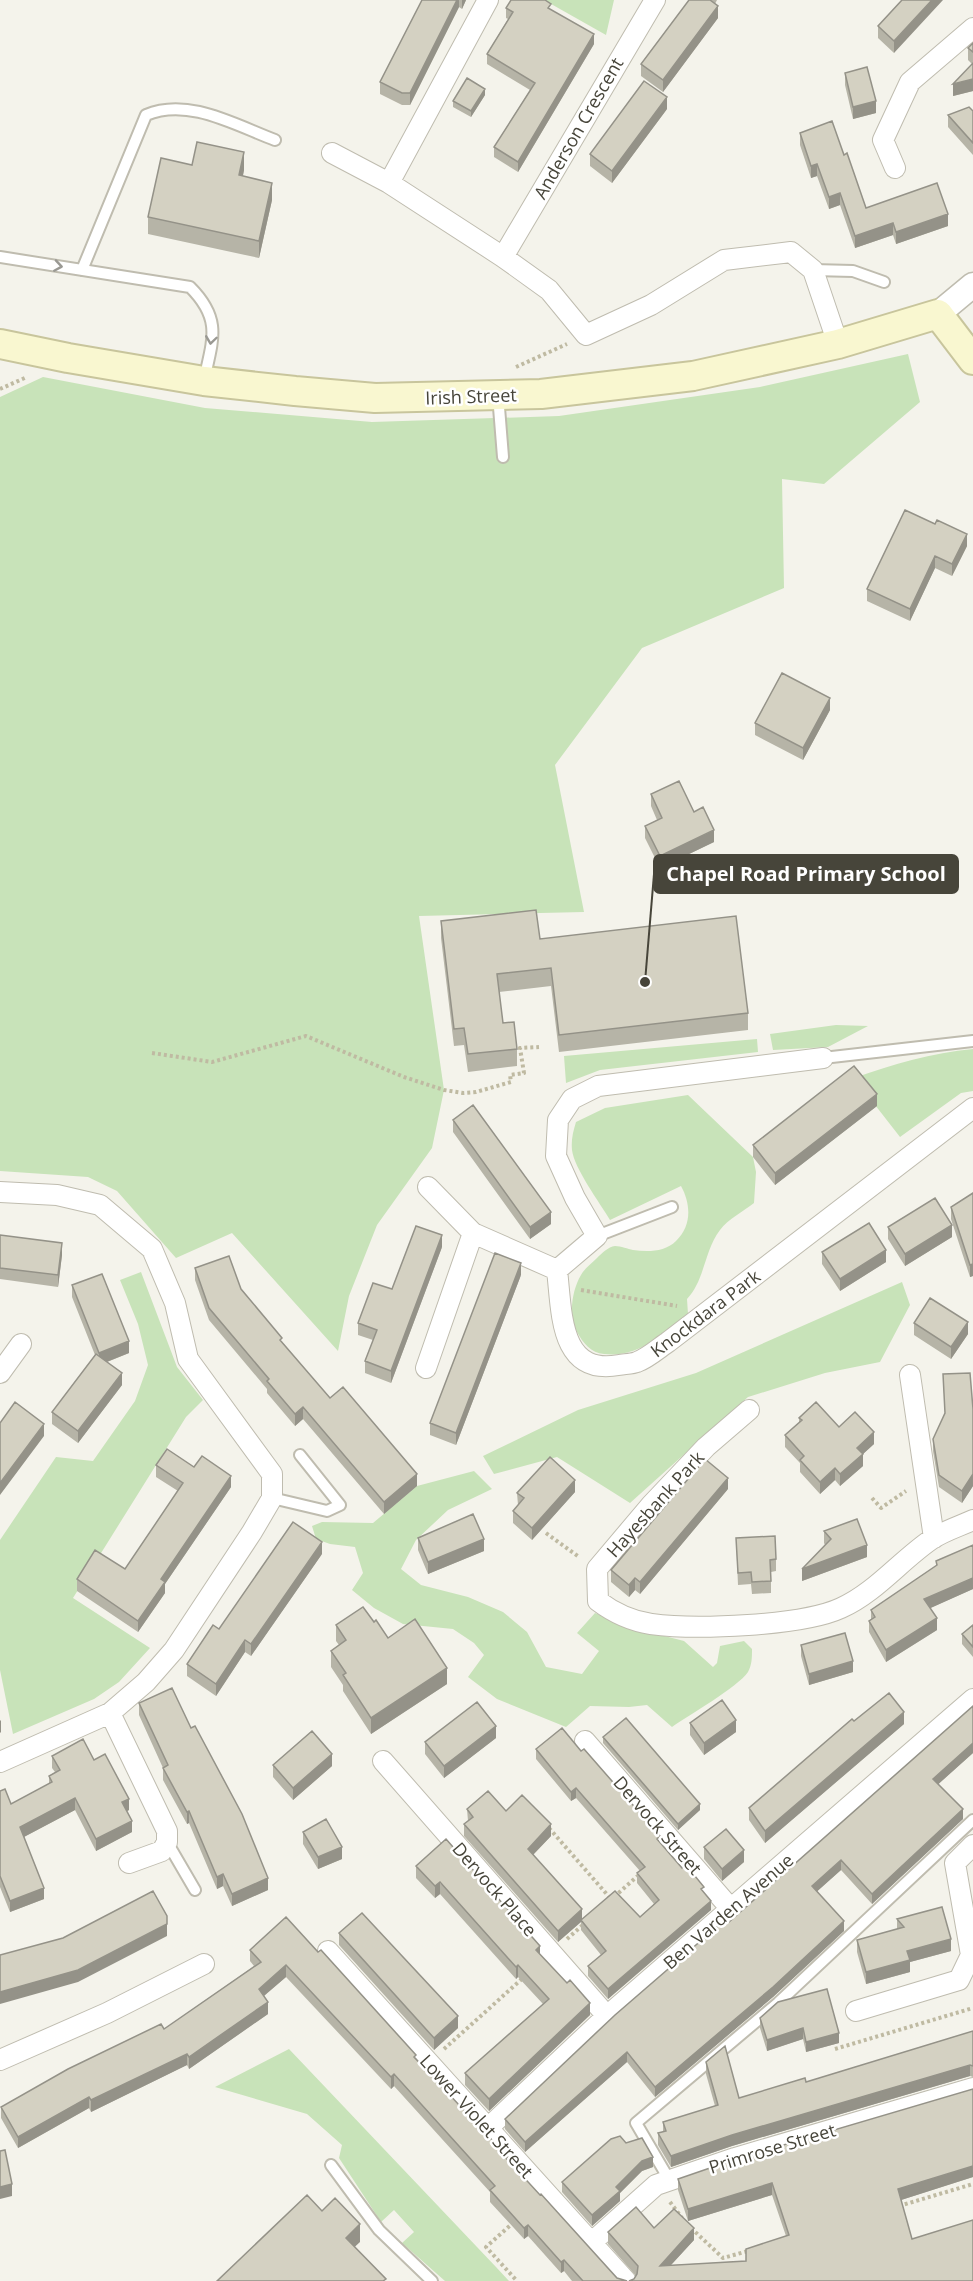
<svg xmlns="http://www.w3.org/2000/svg" width="973" height="2281" viewBox="0 0 973 2281" font-family="'Open Sans',sans-serif">
<rect width="100%" height="100%" fill="#f4f3eb"/>
<!-- green -->
<path fill="#c8e3b9" d="M544 0H614L606 35Z
M908 354 920 402 824 484 782 479 784 588 642 648 555 765 584 912 419 916 444 1090 432 1148 377 1225 349 1296 338 1351 232 1233 176 1258 117 1191 88 1177 0 1171V397L43 377 205 408 372 422 559 416 760 387Z
M836 1025 868 1026 828 1047 773 1050 770 1034Z
M757 1039 758 1052 600 1070 566 1083 564 1056Z
M973 1049V1091L961 1093 900 1137 854 1078C893 1064 932 1053 973 1049Z
M688 1095 753 1157 756 1172 754 1203C744 1211 728 1219 720 1230 704 1251 705 1280 687 1299L688 1314C663 1334 639 1358 604 1354 591 1353 583 1343 577 1332 568 1316 572 1290 581 1275 584 1269 592 1263 597 1258 602 1253 608 1247 615 1246 621 1246 628 1249 633 1250 648 1252 665 1252 676 1241 692 1226 691 1204 681 1186L610 1220C600 1203 574 1168 572 1150 571 1140 573 1132 576 1122L605 1108Z
M141 1272 177 1367 203 1400 186 1417 73 1598 150 1648 119 1682 94 1699 13 1734 0 1670V1540L56 1457 93 1461 135 1401 148 1365 138 1324 120 1280Z
M902 1282 910 1305 880 1362 825 1373 748 1397 630 1503 557 1457 494 1474 483 1456 578 1410 696 1373Z
M474 1471 492 1489 448 1510 416 1540 401 1569 421 1585 468 1597 503 1612 527 1632 546 1667 582 1674 599 1651 577 1633 595 1613 641 1630 684 1641 713 1667 717 1663 720 1646 744 1641 752 1649C752 1657 752 1665 748 1672 738 1687 689 1715 672 1727L647 1705 629 1707 590 1706 566 1727 497 1699 468 1677 484 1655 474 1643 453 1629 403 1624 374 1608 352 1590 363 1573 355 1547 330 1544 316 1539 312 1526 322 1522 373 1523 417 1486Z
M289 2049 496 2267 509 2281H445L402 2243 414 2232 394 2210 381 2222 339 2158 342 2145 307 2114 215 2087Z"/>
<g fill="none" stroke-linecap="round" stroke-linejoin="round">
<!-- service casing -->
<g stroke="#bfbcaf" stroke-width="14">
<path id="service" d="M0 257 190 287C222 319 213 339 204 380
M82 270 146 115C188 97 235 125 275 140
M813 270 853 271 884 282
M498 395 503 457
M823 1058 973 1041
M597 1236 672 1207
M272 1498 327 1511 340 1505 300 1455
M167 1842 195 1890
M331 2165 379 2230 432 2281
M670 2181 636 2123 778 2003 973 1820"/>
</g>
<!-- minor casing -->
<g stroke="#bfbcaf" stroke-width="22">
<path id="minor" d="M332 153 389 183 503 257 549 290 586 335 651 305 724 260 791 252 813 270 838 344
M895 168 883 140 910 82 973 28
M389 183 488 0
M503 257 655 0
M823 1058 598 1086 572 1099 558 1120 556 1156 575 1198 597 1236 557 1270C562 1312 559 1376 619 1365 624 1364 632 1364 637 1362 648 1358 659 1348 668 1342L973 1108
M428 1187 473 1233 557 1270
M0 1192 57 1195 100 1205 152 1249 175 1303 188 1359 272 1474V1498L252 1532 174 1650 146 1682 110 1713 0 1762
M426 1368 473 1233
M0 1373 21 1344
M910 1375 934 1538
M749 1410 706 1447 651 1505 597 1569 598 1601C614 1613 631 1621 651 1624 695 1630 802 1626 841 1608 875 1593 901 1560 932 1539 944 1531 960 1526 973 1520
M110 1713 167 1831V1842L162 1851 129 1863
M585 1741 731 1909
M383 1761 607 2016
M328 1951 626 2281
M856 2011 959 1980 971 1955 955 1863 973 1845
M0 2060 107 2013 204 1964
M487 2129 607 2016 973 1699
M591 2243 656 2185 735 2158 973 2088"/>
</g>
<!-- tertiary casing -->
<g stroke="#bfbcaf" stroke-width="27">
<path id="tertiary" d="M938 314 973 285"/>
</g>
<!-- secondary casing -->
<g stroke="#c8c59c" stroke-width="32">
<path id="secondary" d="M0 344 68 358 204 381 295 391 375 398 541 394 693 376 838 344 938 314 973 360"/>
</g>
<!-- path -->
<path stroke="#bfbaa2" stroke-width="4" stroke-dasharray="3 3" stroke-linecap="butt" d="M516 367 567 344
M0 389 27 377
M152 1053 212 1062 306 1036 404 1077 444 1090 463 1093 476 1092 511 1082 510 1075 524 1073 520 1048 539 1047
M581 1290 677 1306
M872 1498 881 1508 906 1491
M546 1533 579 1557
M549 1828 611 1899
M614 1897 640 1874
M567 1939 584 1924
M444 2049 523 1978
M835 2049 973 2008
M670 2202 682 2218
M899 2206 973 2184
M514 2222 486 2247 517 2281
M691 2228 723 2258 748 2251"/>
<!-- service -->
<use href="#service" stroke="#fff" stroke-width="10"/>
<!-- minor -->
<use href="#minor" stroke="#fff" stroke-width="20"/>
<!-- tertiary -->
<use href="#tertiary" stroke="#fff" stroke-width="24"/>
<!-- secondary -->
<use href="#secondary" stroke="#f9f7d0" stroke-width="28"/>
</g>
<!-- wall -->
<path fill="#b6b4a7" d="M422 0H466L462 9 459 7 410 105H402L380 94V82Z
M689 0H717L715 4 718 18 663 92 641 76V64Z
M902 0 894 53 878 38V26Z
M506 8 551 10 594 44 518 172 494 157V147L530 90 487 64V54L508 19 506 18Z
M973 43V91L953 96 972 64 968 60V48Z
M845 73 876 113 853 119 845 85Z
M485 95 471 117 453 107V101Z
M667 109 612 183 590 166V154Z
M973 111V155L948 127V115Z
M800 133 844 155 866 208 948 226 896 244 893 235 855 248 840 205 829 209 817 176 811 178 800 145Z
M192 165 244 170 243 176 272 200 259 258 148 234V217Z
M905 510 967 546 952 576 935 568 910 621 867 601V589Z
M830 710 803 760 755 735V723Z
M651 794 714 842 660 868 645 838V826L657 820 651 806Z
M441 921 540 939 748 1013V1030L559 1052 551 986 499 992 503 1023 517 1049V1066L468 1072 464 1045 454 1046 441 938Z
M877 1106 775 1185 753 1157V1145Z
M453 1120 551 1224 530 1239 453 1132Z
M973 1193V1276L970 1277 951 1219V1207Z
M888 1227 952 1237 905 1266 888 1239Z
M0 1235 62 1255 58 1287 0 1279Z
M442 1247 391 1383 365 1373V1361L373 1340 358 1335V1323L392 1289Z
M822 1252 886 1262 840 1291 822 1264Z
M195 1268 241 1289 282 1342 330 1398 417 1486 384 1514 303 1419 295 1426 267 1393V1389L209 1320 195 1280Z
M521 1275 456 1445 430 1435V1423Z
M72 1285 129 1353 107 1362 122 1385 78 1443 52 1424V1412L95 1355 72 1297Z
M914 1323 968 1334 951 1359 914 1335Z
M943 1374 973 1409V1486L962 1503 939 1487 933 1451V1439L945 1415Z
M799 1418 839 1427 874 1444 863 1454V1466L840 1486 835 1480 820 1494 800 1472V1463L785 1447V1435L799 1423Z
M156 1465 194 1467 231 1487 165 1584V1593L138 1632 77 1591V1579L125 1569 178 1491 156 1477Z
M728 1489 640 1594 635 1590 629 1597 611 1582V1570Z
M575 1492 532 1540 513 1523V1511L518 1505 517 1493Z
M824 1531 867 1557 802 1581 825 1545 824 1543Z
M418 1538 484 1551 428 1574 418 1550Z
M736 1538 776 1559V1571L771 1572V1593L752 1594 751 1584 738 1585Z
M973 1545V1589L930 1608 937 1630 886 1662 869 1632V1621L871 1619V1610L936 1566V1561Z
M322 1554 251 1656 245 1652 216 1696 187 1676V1664L219 1629Z
M374 1622 388 1638 447 1684 371 1734 343 1691V1685L331 1667V1651L339 1645 336 1641V1625Z
M973 1625V1657L962 1644V1634Z
M801 1645 853 1672 809 1685 801 1656Z
M139 1703 268 1890 232 1906 223 1886 217 1889 189 1823 187 1824 163 1780V1768L139 1715Z
M973 1706V1753L938 1784 963 1819 872 1904 841 1870 817 1891 844 1931 773 1997 655 2097 627 2062 525 2152 505 2129V2119L729 1922Z
M854 1721 904 1724 765 1843 749 1820V1808Z
M690 1723 736 1732 704 1755 690 1735Z
M603 1737 700 1810 678 1830 603 1743Z
M496 1738 444 1778 425 1754V1742Z
M536 1749 581 1751 704 1893 711 1910 608 1999 588 1976V1966L601 1955 581 1930V1922L558 1942 464 1836V1824L468 1821 467 1809 506 1811 551 1836 533 1855 582 1920 640 1917 654 1904 637 1883V1873L640 1871 576 1798 571 1801 536 1759Z
M52 1756 94 1760 129 1810 127 1811 132 1832 96 1851 75 1810 24 1837 44 1899 10 1912 0 1887V1791L11 1804 49 1784V1776L55 1772 52 1768Z
M273 1765 332 1766 293 1800 273 1777Z
M303 1832 342 1859 318 1869 303 1844Z
M704 1847 744 1862 722 1881 704 1859Z
M416 1866 540 1955 590 2015 489 2111 465 2085V2073L543 2004 518 1977 516 1979 440 1894 435 1898 416 1878Z
M286 1917 416 2058 540 2195 617 2278 627 2281H572L564 2271 561 2273 528 2236 524 2239 490 2202V2192L394 2086 391 2089 286 1977 264 1996 268 2014 189 2069 187 2065 91 2112 89 2108 18 2148 1 2118V2107L164 2029 254 1966 250 1961V1950Z
M897 1919 951 1951 910 1962V1972L866 1984 857 1952V1940L897 1929Z
M339 1933 458 2028 434 2050 339 1945Z
M778 2002 839 2043 806 2052 803 2039 767 2051 760 2028V2018Z
M973 2031V2077L970 2076 732 2146 671 2167 658 2145V2133L663 2132V2122L715 2106 706 2074V2062L739 2098 806 2082Z
M626 2143 653 2167 642 2171 620 2193V2201L592 2226 562 2192V2182Z
M973 2177 901 2200 912 2239 634 2279 636 2276 608 2244V2232L654 2228 694 2240 671 2265 746 2261 786 2236 772 2195 688 2221 678 2190V2179Z"/>
<!-- shaded-wall -->
<path fill="#949288" d="M457 0H459V7L410 105V93Z
M462 0H466L462 9Z
M932 0H943L894 53V41Z
M718 6V18L663 92V80Z
M594 34V44L518 172V162Z
M973 79V91L953 96V84Z
M485 89V95L471 117V111Z
M667 97V109L612 183V171Z
M876 101V113L853 119V107Z
M244 152V170L239 193V175Z
M817 164V176L811 178V166Z
M272 183V200L259 258V241Z
M840 193V205L829 209V197Z
M948 214V226L896 244V232Z
M893 223V235L855 248V236Z
M967 534V546L952 576V564Z
M935 556V568L910 621V609Z
M830 698V710L803 760V748Z
M714 830V842L660 868V856Z
M877 1094V1106L775 1185V1173Z
M551 1212V1224L530 1239V1227Z
M952 1225V1237L905 1266V1254Z
M442 1235V1247L391 1383V1371Z
M62 1243V1255L58 1287V1275Z
M886 1250V1262L840 1291V1279Z
M521 1263V1275L456 1445V1433Z
M973 1264V1276L970 1277V1265Z
M968 1322V1334L951 1359V1347Z
M129 1341V1353L99 1365V1353Z
M122 1373V1385L78 1443V1431Z
M303 1407V1419L295 1426V1414Z
M44 1424V1436L0 1495V1483Z
M874 1432V1444L863 1454V1466L840 1486V1474L857 1448Z
M835 1468V1480L820 1494V1482Z
M417 1474V1486L384 1514V1502Z
M973 1474V1486L962 1503V1491Z
M231 1476V1487L165 1584V1593L138 1632V1621L161 1579Z
M728 1478V1489L640 1594V1582Z
M575 1480V1492L532 1540V1528Z
M484 1539V1551L428 1574V1562Z
M322 1542V1554L251 1656V1644Z
M867 1545V1557L802 1581V1569Z
M635 1578V1590L629 1597V1585Z
M973 1578V1589L924 1611V1599Z
M937 1618V1630L886 1662V1650Z
M245 1640V1652L216 1696V1684Z
M853 1661V1672L809 1685V1674Z
M447 1668V1684L371 1734V1718Z
M904 1712V1724L765 1843V1831Z
M1 1720V1732L0 1733V1721Z
M736 1720V1732L704 1755V1743Z
M496 1726V1738L444 1778V1766Z
M973 1743V1753L933 1789V1779Z
M332 1754V1766L293 1800V1788Z
M576 1788V1798L571 1801V1792Z
M75 1798V1810L20 1839V1827Z
M129 1799V1810L122 1814V1802Z
M700 1804V1810L678 1830V1824Z
M963 1809V1819L872 1904V1894Z
M189 1811V1823L187 1824V1812Z
M132 1821V1832L96 1851V1839Z
M551 1824V1836L528 1860V1849Z
M342 1847V1859L318 1869V1857Z
M744 1850V1862L722 1881V1869Z
M841 1860V1870L812 1896V1886Z
M223 1874V1886L217 1889V1877Z
M268 1878V1890L232 1906V1894Z
M440 1882V1894L435 1898V1886Z
M44 1888V1899L10 1912V1901Z
M711 1901V1910L608 1999V1989Z
M582 1909V1921L558 1942V1931Z
M844 1921V1931L773 1997 655 2097V2087Z
M167 1924V1936L78 1982 0 2004V1992Z
M951 1939V1951L910 1962V1972L866 1984V1972L907 1951Z
M540 1946V1958L536 1950Z
M286 1965V1977L259 2000V1989Z
M518 1965V1977L516 1979V1967Z
M268 2002V2014L189 2069V2057Z
M590 2003V2015L489 2111V2099Z
M458 2016V2028L434 2050V2038Z
M803 2028V2039L767 2051V2040Z
M839 2033V2043L806 2052V2042Z
M627 2052V2062L525 2152V2142Z
M187 2054V2065L91 2112V2100Z
M970 2065V2076L732 2146 671 2167V2156L732 2135Z
M394 2074V2086L391 2089V2077Z
M89 2097V2108L18 2148V2137Z
M653 2157V2167L642 2171 620 2193V2201L592 2226V2215L616 2187 642 2161Z
M973 2166V2177L898 2201V2189Z
M772 2183V2195L688 2221V2209Z
M12 2184V2196L0 2199V2187Z
M360 2224V2242L346 2255V2238Z
M528 2225V2236L524 2239V2228Z
M694 2228V2240L660 2277V2266Z
M564 2260V2271L561 2273V2262Z"/>
<!-- building -->
<path fill="#d4d1c2" stroke="#949288" stroke-width="1.5" d="M422 0H457L410 93H402L380 82Z
M511 0H545L551 4 548 8 594 34 518 162 494 147 535 83 487 54 513 12 506 8Z
M689 0H710L718 6 663 80 641 64Z
M902 0H932L894 41 878 26Z
M973 43V52L968 48Z
M973 63V79L953 84Z
M867 67 876 101 853 107 845 73Z
M467 78 485 89 471 111 453 101Z
M644 81 667 97 612 171 590 154Z
M969 107 973 111V143L948 115Z
M832 121 844 155 847 153 866 208 937 183 948 214 896 232 893 223 855 236 840 193 829 197 817 164 811 166 800 133Z
M197 142 244 152 239 175 272 183 259 241 148 217 161 158 192 165Z
M905 510 935 524 937 520 967 534 952 564 935 556 910 609 867 589Z
M782 673 830 698 803 748 755 723Z
M679 781 694 812 703 807 714 830 660 856 645 826 662 818 651 794Z
M536 910 540 939 736 916 748 1013 559 1035 551 968 497 974 503 1023 514 1022 517 1049 468 1054 464 1028 454 1029 441 921Z
M854 1066 877 1094 775 1173 753 1145Z
M473 1105 551 1212 530 1227 453 1120Z
M973 1193V1264L970 1265 951 1207Z
M935 1198 952 1225 905 1254 888 1227Z
M869 1223 886 1250 840 1279 822 1252Z
M416 1226 442 1235 391 1371 365 1361 377 1330 358 1323 373 1283 392 1289Z
M0 1235 62 1243 58 1275 0 1268Z
M495 1253 521 1263 456 1433 430 1423Z
M229 1256 241 1289 282 1338 280 1340 330 1398 343 1387 417 1474 384 1502 303 1407 295 1414 267 1381 269 1379 209 1308 195 1268Z
M102 1274 129 1341 99 1353 72 1285Z
M930 1298 968 1322 951 1347 914 1323Z
M96 1354 122 1373 78 1431 52 1412Z
M970 1373 973 1409V1474L962 1491 939 1475 933 1439 945 1413 943 1374Z
M15 1402 44 1424 0 1483V1423Z
M816 1402 839 1427 855 1412 874 1432 857 1448 863 1454 840 1474 835 1468 820 1482 800 1460 804 1456 785 1435 802 1420 799 1418Z
M167 1449 194 1467 202 1456 231 1476 161 1579 165 1582 138 1621 77 1579 95 1550 125 1569 183 1483 156 1465Z
M550 1457 575 1480 532 1528 513 1511 524 1498 517 1493Z
M705 1459 728 1478 640 1582 635 1578 629 1585 611 1570Z
M473 1514 484 1539 428 1562 418 1538Z
M857 1519 867 1545 802 1569 831 1539 824 1531Z
M293 1522 322 1542 251 1644 245 1640 216 1684 187 1664 213 1625 219 1629Z
M775 1536 776 1559 770 1560 771 1581 752 1582 751 1572 738 1573 736 1538Z
M973 1545V1578L924 1599 937 1618 886 1650 869 1621 875 1617 871 1610 937 1565 936 1561Z
M363 1607 374 1622 376 1620 388 1638 415 1619 447 1668 371 1718 343 1675 346 1673 331 1651 346 1640 336 1625Z
M973 1625V1647L962 1634Z
M845 1633 853 1661 809 1674 801 1645Z
M172 1688 191 1728 195 1726 242 1814 268 1878 232 1894 223 1874 217 1877 189 1811 187 1812 163 1768 168 1765 139 1703Z
M889 1693 904 1712 765 1831 749 1808 852 1719 854 1721Z
M722 1700 736 1720 704 1743 690 1723Z
M477 1702 496 1726 444 1766 425 1742Z
M973 1706V1743L933 1779 963 1809 872 1894 841 1860 812 1886 844 1921 773 1987 655 2087 627 2052 525 2142 505 2119 615 2015 726 1919 729 1922Z
M626 1718 700 1804 678 1824 603 1737Z
M562 1728 581 1751 584 1749 660 1836 657 1839 682 1868 686 1865 704 1887 701 1889 711 1901 608 1989 588 1966 606 1951 581 1920 615 1891 640 1917 659 1900 637 1873 645 1867 576 1788 571 1792 536 1749Z
M312 1731 332 1754 293 1788 273 1765Z
M83 1739 94 1760 105 1754 129 1799 122 1802 132 1821 96 1839 75 1798 20 1827 44 1888 10 1901 0 1876V1791L5 1789 11 1804 52 1782 49 1776 60 1770 52 1756Z
M488 1791 506 1811 522 1795 551 1824 528 1849 582 1909 558 1931 464 1824 473 1817 467 1809Z
M326 1819 342 1847 318 1857 303 1832Z
M726 1829 744 1850 722 1869 704 1847Z
M446 1839 540 1946 536 1950 567 1983 570 1980 590 2003 489 2099 465 2073 549 1999 518 1965 516 1967 440 1882 435 1886 416 1866Z
M153 1891 167 1916V1924L78 1970 0 1992V1955L63 1938Z
M942 1907 951 1939 907 1951 910 1960 866 1972 857 1940 904 1927 897 1919Z
M362 1913 458 2016 434 2038 339 1933Z
M286 1917 318 1952 321 1950 416 2055 414 2057 508 2157 506 2158 540 2195 541 2194 617 2278 627 2281H583L564 2260 561 2262 528 2225 524 2228 490 2190 495 2186 394 2074 391 2077 286 1965 259 1989 268 2002 189 2057 187 2054 91 2100 89 2097 18 2137 1 2107 68 2069 161 2024 164 2029 261 1962 250 1950Z
M827 1989 839 2033 806 2042 803 2028 767 2040 760 2018 778 2002Z
M973 2031V2066L970 2065 732 2135 671 2156 658 2133 666 2131 663 2122 718 2105 706 2062 725 2046 739 2098 805 2078 806 2082Z
M973 2089V2166L898 2189 912 2239 973 2220V2281H629L634 2279 637 2274 638 2266 608 2232 636 2207 654 2228 674 2209 694 2228 660 2266 746 2261V2249L789 2235 772 2183 688 2209 678 2179 739 2158Z
M620 2136 626 2143 642 2138 653 2157 642 2161 616 2187 620 2191 592 2215 562 2182 611 2139Z
M5 2150 12 2184 0 2187V2151Z
M307 2195 322 2211 335 2198 360 2224 346 2238 386 2279 383 2281H217Z"/>
<!-- one-way arrows -->
<defs><path id="oneway-chevron" d="M-2-3.5L2.5 0L-2 3.5" fill="none" stroke-width="1.6" stroke-linecap="round" stroke-linejoin="round" transform="scale(1.5)"/></defs>
<g stroke="#9a9993">
<use href="#oneway-chevron" transform="translate(58 266) rotate(9)"/>
<use href="#oneway-chevron" transform="translate(211 340) rotate(98)"/>
</g>
<g text-anchor="middle" dominant-baseline="central" stroke-width="5" stroke-linejoin="round" paint-order="stroke">
<!-- street labels -->
<g font-size="18" fill="#47453a" stroke="#fff">
<text transform="translate(578 128) rotate(-60)">Anderson Crescent</text>
<text transform="translate(471 396) rotate(-2)">Irish Street</text>
<text transform="translate(705 1313) rotate(-37)">Knockdara Park</text>
<text transform="translate(655 1504) rotate(-48)">Hayesbank Park</text>
<text transform="translate(658 1825) rotate(49)">Dervock Street</text>
<text transform="translate(495 1889) rotate(49)">Dervock Place</text>
<text transform="translate(728 1911) rotate(-41)">Ben Varden Avenue</text>
<text transform="translate(477 2116) rotate(48)">Lower Violet Street</text>
<text transform="translate(772 2148) rotate(-17)">Primrose Street</text>
</g>
</g>
<!-- callouts -->
<path fill="none" stroke="#47453a" stroke-width="2" d="M645 982L654 874"/>
<circle fill="#47453a" stroke="#fff" stroke-width="2" cx="645" cy="982" r="6"/>
<rect fill="#47453a" stroke="#47453a" stroke-width="2" x="654" y="855" width="304" height="38" rx="6"/>
<g font-size="20" text-anchor="middle" font-weight="bold" fill="#fff">
<text x="806" y="881">Chapel Road Primary School</text>
</g>
</svg>
